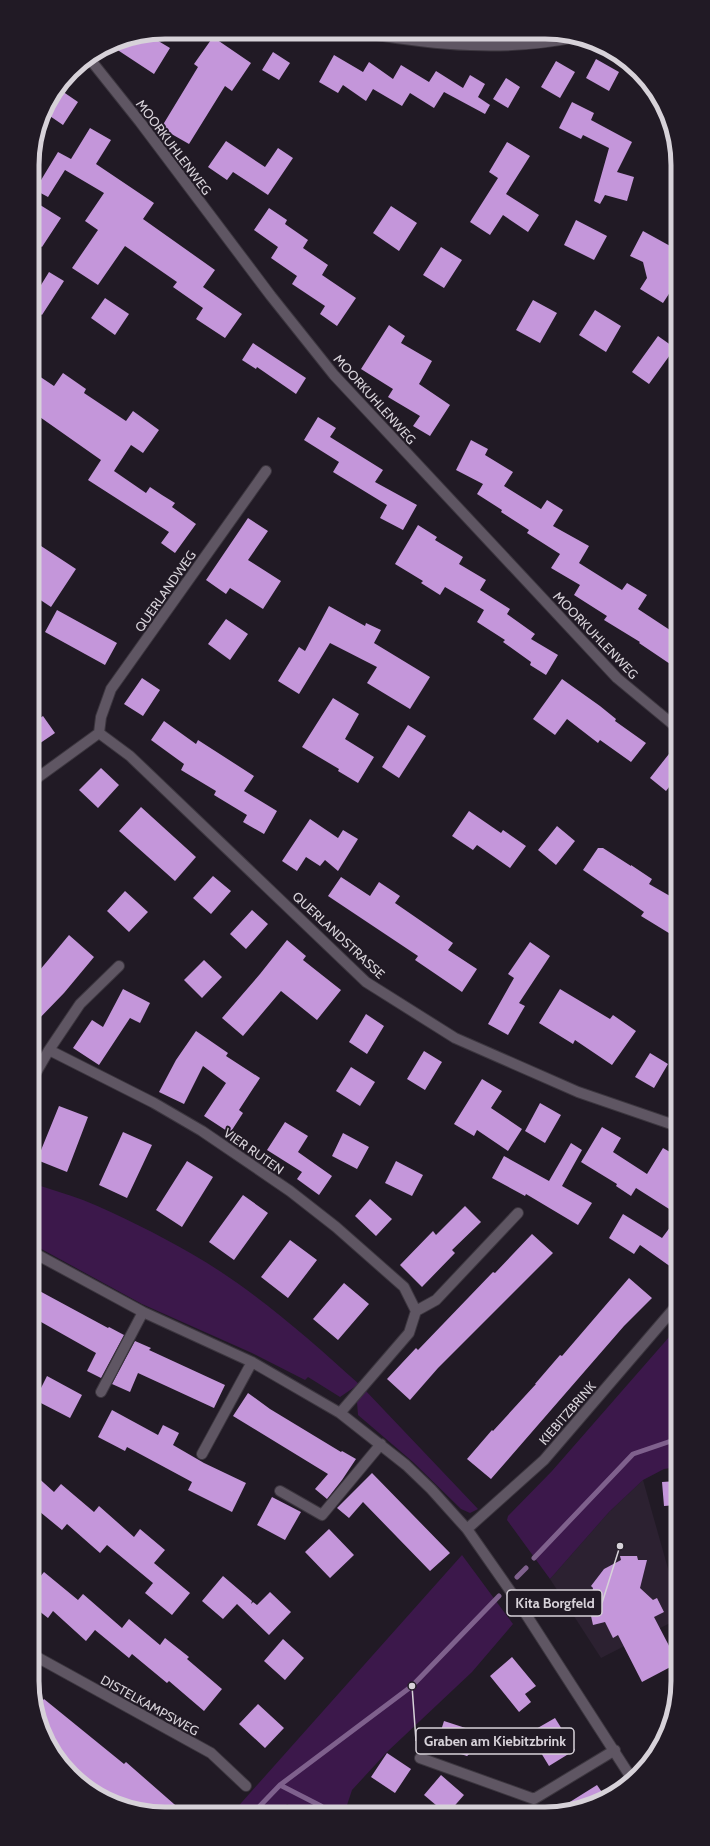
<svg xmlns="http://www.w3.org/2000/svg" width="710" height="1846" viewBox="0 0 710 1846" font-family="Cabin,sans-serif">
<rect width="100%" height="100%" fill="#211a25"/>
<!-- built -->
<path fill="#2c2131" d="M643 1480 678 1604V1619L601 1658 550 1579 609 1512Z"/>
<!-- green -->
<path fill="#3c184b" d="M34 1184C50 1189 67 1194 83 1200 120 1215 157 1234 192 1254 253 1289 307 1337 359 1384L340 1397 308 1377 305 1380 252 1353 142 1304 34 1245Z
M677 1328V1467L664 1469 643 1480 609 1512 550 1579 507 1520 508 1516 552 1471Z
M365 1390 478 1509 470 1513 461 1509 413 1462 358 1415 357 1402Z
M462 1555 513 1624 472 1672 387 1752 352 1790 346 1808 351 1811H299L287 1804 281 1811H234Z"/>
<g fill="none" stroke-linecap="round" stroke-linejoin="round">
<!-- stream -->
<path stroke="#7f618d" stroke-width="5" d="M534 1558 633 1454 677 1439
M517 1577 526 1568
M280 1785 321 1806 328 1811
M255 1811 280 1785 412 1686 499 1596"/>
</g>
<!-- building -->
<path fill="#c496da" d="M150 36 170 48 154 74 110 45 115 42Z
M213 37 251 63 232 91 225 86 189 144 161 128 198 67 194 64Z
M273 52 290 63 279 80 262 70Z
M334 55 363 72 369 62 393 79 401 65 429 82 436 71 463 88 470 75 485 84 478 97 490 105 485 114 444 92 434 108 410 93 402 106 373 89 366 101 343 85 338 93 319 82Z
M596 59 619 72 609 91 586 78Z
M556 61 575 72 560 98 541 87Z
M506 78 520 87 508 108 493 99Z
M59 89 78 102 63 125 44 112 46 107Z
M572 102 594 113 591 120 632 142 617 172 634 177 627 201 605 195 600 204 594 201 609 148 583 135 581 139 559 128Z
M90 128 111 140 96 164 154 203 143 219 215 270 203 287 242 314 225 338 196 319 203 308 173 287 177 282 125 246 98 285 72 268 98 230 85 221 104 193 65 170 48 197 35 190 58 152 71 159Z
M226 141 265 167 278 148 293 158 268 195 233 172 227 180 208 167Z
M507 142 530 156 506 194 539 215 528 232 503 215 490 235 470 222 498 178 489 172Z
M37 203 61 218 42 247 32 241V210Z
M391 206 417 223 399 251 373 233Z
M269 208 287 220 285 224 308 240 303 248 328 265 322 275 356 298 337 326 320 314 325 306 292 284 297 276 271 258 278 247 254 230Z
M576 220 607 236 594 260 564 245Z
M643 231 672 247 676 258V283L663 303 640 289 647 278 643 262 630 256Z
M441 247 462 260 444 288 423 275Z
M49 272 64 281 42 315 33 309V298Z
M105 298 129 314 115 335 91 318Z
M533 300 557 313 540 343 516 330Z
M595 310 621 326 606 352 579 335Z
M389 325 405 336 401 343 432 361 419 384 450 405 430 436 413 426 420 416 388 397 393 389 361 369Z
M658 336 675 348 649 384 632 372Z
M253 343 306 378 296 394 257 367 256 369 242 360Z
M33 372 54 386 63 373 86 389 84 393 126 421 133 411 159 430 143 453 131 445 114 471 146 493 150 487 162 495 175 503 172 507 196 524 175 553 161 543 169 532 88 480 101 460 37 415H33Z
M318 417 336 428 330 437 383 470 375 482 417 505 403 530 380 518 387 505 333 472 339 462 304 440Z
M471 440 488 449 485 455 513 472 504 486 541 509 547 500 563 510 553 526 589 546 579 563 622 590 627 583 647 595 638 609 676 634V668L639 643 640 642 604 620 607 616 574 595 580 585 551 568 560 554 527 533 529 530 501 512 502 510 477 494 483 484 456 470Z
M248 518 268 531 248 560 281 581 263 609 230 588 226 594 206 580Z
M418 525 437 537 435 540 463 557 459 564 486 580 480 590 510 609 507 614 535 634 531 639 558 655 546 675 530 665 531 662 503 642 505 640 477 622 484 610 445 587 440 595 421 583 423 581 395 564Z
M38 544 76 569 51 607 33 595V552Z
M329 606 365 626 366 623 381 630 374 643 430 677 410 709 367 683 377 667 330 643 299 694 278 681 299 647 305 651Z
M57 610 117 643 105 665 45 632Z
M226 619 248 634 230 660 208 644Z
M142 678 160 690 143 716 124 704Z
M562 679 600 706 616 719 615 721 646 743 631 762 600 740 598 743 567 719 555 735 533 719Z
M333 698 359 714 345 739 374 757 358 783 338 771 339 769 302 747Z
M43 716 55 733 33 748V723Z
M164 721 196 744 198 740 254 776 244 791 277 811 264 834 243 822 247 815 214 795 216 791 181 770 184 764 151 740Z
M408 725 426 736 399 778 382 767Z
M676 745V778L666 791 650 778Z
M101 768 119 785 98 808 79 790Z
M141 807 196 857 175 881 119 831Z
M469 811 501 833 503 830 526 846 510 868 477 845 473 850 452 836Z
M310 819 338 838 343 830 358 839 338 871 325 860 320 866 306 857 297 871 282 861Z
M557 826 575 841 556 865 538 850Z
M598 848H603L631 866V865L652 879 649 884 677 900V938L641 916 644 912 583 870Z
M213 876 231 891 211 914 193 898Z
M341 877 370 896 379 882 400 896 395 903 453 943 448 950 477 969 462 992 415 960 418 956 328 896Z
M125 891 148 912 129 932 107 911Z
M252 910 268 924 246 949 230 934Z
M69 935 94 957 64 993 34 1024V977Z
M287 940 306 956 303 960 341 990 317 1020 281 991 243 1036 222 1018 260 974Z
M530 942 550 956 519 1003 525 1006 508 1035 488 1024 514 978 508 974Z
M204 960 222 977 202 998 184 980Z
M123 989 150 1003 140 1023 130 1018 99 1065 73 1048 92 1020 103 1027Z
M560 989 610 1019 613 1015 636 1031 612 1065 575 1040 573 1044 539 1023Z
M366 1014 384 1026 367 1054 349 1042Z
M196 1031 228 1053 226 1056 260 1078 239 1110 243 1113 230 1133 204 1116 226 1083 203 1066 184 1104 159 1092 176 1060Z
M424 1051 442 1062 425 1090 407 1079Z
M650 1053 668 1064 654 1088 635 1077Z
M351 1067 375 1082 360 1106 336 1091Z
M482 1079 502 1091 491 1108 522 1129 508 1151 477 1130 474 1136 454 1124Z
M540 1103 561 1115 545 1143 525 1131Z
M59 1106 88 1117 67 1172 37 1160Z
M285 1122 308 1136 298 1152 332 1176 319 1195 297 1179 302 1172 267 1150Z
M602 1127 621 1138 613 1152 647 1174 663 1148 677 1156V1214L636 1188 631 1196 616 1186 617 1184 581 1162Z
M123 1132 152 1145 127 1198 99 1185Z
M343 1133 369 1147 357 1169 332 1156Z
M571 1143 582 1150 562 1186 592 1203 578 1225 526 1194 525 1196 492 1178 504 1156 549 1181Z
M187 1161 213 1177 182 1227 156 1210Z
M396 1161 423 1175 412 1196 385 1183Z
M243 1195 268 1213 234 1260 209 1242Z
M370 1199 392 1219 376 1236 355 1216Z
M465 1206 481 1222 452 1250 455 1253 422 1287 400 1265 433 1231 436 1235Z
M623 1214 662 1238 677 1218V1258L671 1267 640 1245 634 1254 609 1238Z
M532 1234 553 1253 438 1368 410 1400 387 1379 416 1348 418 1350 493 1272 495 1273Z
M290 1240 317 1260 288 1298 261 1277Z
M629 1278 652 1298 624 1326 491 1479 467 1459 492 1430 493 1431 536 1384H535L560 1355 562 1356Z
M344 1283 369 1304 338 1340 313 1319Z
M34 1288 108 1328 109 1327 124 1335 101 1378 87 1371 96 1353 34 1318Z
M135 1341 151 1348 149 1350 225 1385 214 1408 138 1373 130 1392 112 1384Z
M47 1376 82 1395 70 1418 35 1400Z
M248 1393 270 1409 341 1452 342 1451 356 1459 342 1480 327 1499 315 1489 328 1474 233 1416Z
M112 1410 158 1435 163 1425 179 1433 173 1445 204 1463 246 1483 232 1512 188 1490 192 1482 127 1447 125 1451 98 1437Z
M372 1473 450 1553 430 1571 363 1502 349 1518 337 1508Z
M34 1474 54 1492 61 1484 94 1512 99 1506 134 1537 140 1529 165 1550 154 1563 190 1593 172 1615 145 1593 153 1583 107 1545 100 1553 67 1524 62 1530 34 1507Z
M677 1481V1505L664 1506 662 1482Z
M272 1497 301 1512 285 1540 257 1525Z
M329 1529 354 1555 330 1578 305 1552Z
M620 1556H637L638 1560H647L640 1588 653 1600 657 1598 664 1612 654 1617 678 1663 642 1682 618 1635 613 1638 605 1622 593 1625 589 1607 593 1588 591 1586 604 1569 621 1560Z
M44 1572 78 1600 83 1594 122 1628 129 1619 160 1645 165 1638 189 1657 187 1659 222 1689 204 1711 169 1681 167 1683 132 1654 129 1658 95 1630 86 1641 53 1611 48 1618 34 1607V1584Z
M223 1576 252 1601 251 1604 253 1602 257 1605 270 1592 291 1612 269 1635 237 1604 223 1619 202 1601Z
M283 1639 304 1658 285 1680 264 1661Z
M512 1657 536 1686 525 1694 531 1702 519 1712 490 1676Z
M44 1699 124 1764 126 1762 182 1811H140L106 1800 97 1793 65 1767 57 1757 62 1750 46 1737 35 1709Z
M258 1704 284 1728 265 1748 239 1724Z
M555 1718 575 1750 549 1766 529 1733Z
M444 1721 490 1736 467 1756 436 1746Z
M387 1753 411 1769 395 1793 371 1777Z
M441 1775 464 1795 450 1811H443L424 1795Z
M597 1785 606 1798 571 1811H558L557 1810Z"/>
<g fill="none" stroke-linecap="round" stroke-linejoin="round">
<!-- street casing -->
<g stroke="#3c363f" stroke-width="12">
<path id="street" d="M365 33C435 45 506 52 576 37
M89 58 140 122 271 296 334 375 617 678 676 727
M99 733 130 756 366 982 455 1038 578 1092 677 1126
M99 733 101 717 111 689 266 471
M33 781 99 733
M49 1050 154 1103 202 1131 290 1191 336 1227 404 1287 416 1311
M34 1076 49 1050 80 1004 119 966
M34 1253 143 1312 252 1362 340 1413 406 1465 431 1489 467 1529 518 1602 632 1779
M101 1392 143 1312
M340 1413 409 1333 416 1311 436 1300 518 1213
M202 1454 252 1362
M280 1491 322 1515 381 1444
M467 1529 544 1460 677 1305
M35 1656 211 1753 246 1786
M420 1758 534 1799 615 1750"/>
</g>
<!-- street -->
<use href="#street" stroke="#5f5663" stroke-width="10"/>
</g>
<g text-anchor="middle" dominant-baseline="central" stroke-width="4" stroke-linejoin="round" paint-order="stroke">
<!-- street labels -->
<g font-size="13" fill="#d7d2d9" stroke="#211a25">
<text transform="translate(174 147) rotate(53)">MOORKUHLENWEG</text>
<text transform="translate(375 399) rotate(48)">MOORKUHLENWEG</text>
<text transform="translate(165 591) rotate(-55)">QUERLANDWEG</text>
<text transform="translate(596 635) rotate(46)">MOORKUHLENWEG</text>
<text transform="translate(339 935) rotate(43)">QUERLANDSTRASSE</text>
<text transform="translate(254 1151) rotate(35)">VIER RUTEN</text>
<text transform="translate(567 1413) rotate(-49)">KIEBITZBRINK</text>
<text transform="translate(150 1705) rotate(29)">DISTELKAMPSWEG</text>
</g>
</g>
<!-- crop -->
<path d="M0 0H710V1846H0ZM165 39H545A126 126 0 0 1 671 165V1681A126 126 0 0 1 545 1807H165A126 126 0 0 1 39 1681V165A126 126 0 0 1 165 39Z" fill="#211a25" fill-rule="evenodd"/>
<path fill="none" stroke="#d7d2d9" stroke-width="5" d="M165 39H545A126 126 0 0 1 671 165V1681A126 126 0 0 1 545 1807H165A126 126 0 0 1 39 1681V165A126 126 0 0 1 165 39Z"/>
<!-- callouts -->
<path fill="none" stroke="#d7d2d9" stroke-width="1.5" d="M620 1546L602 1603M412 1686L416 1741"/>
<g fill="#d7d2d9" stroke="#211a25" stroke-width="1.5">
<circle cx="620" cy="1546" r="4"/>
<circle cx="412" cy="1686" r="4"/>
</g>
<g fill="#211a25" stroke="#d7d2d9" stroke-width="1.5">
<rect x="507" y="1590" width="95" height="26" rx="4"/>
<rect x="416" y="1728" width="158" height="26" rx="4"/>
</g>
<g font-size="14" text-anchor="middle" font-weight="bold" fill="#d7d2d9">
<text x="555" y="1608">Kita Borgfeld</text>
<text x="495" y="1746">Graben am Kiebitzbrink</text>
</g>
</svg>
